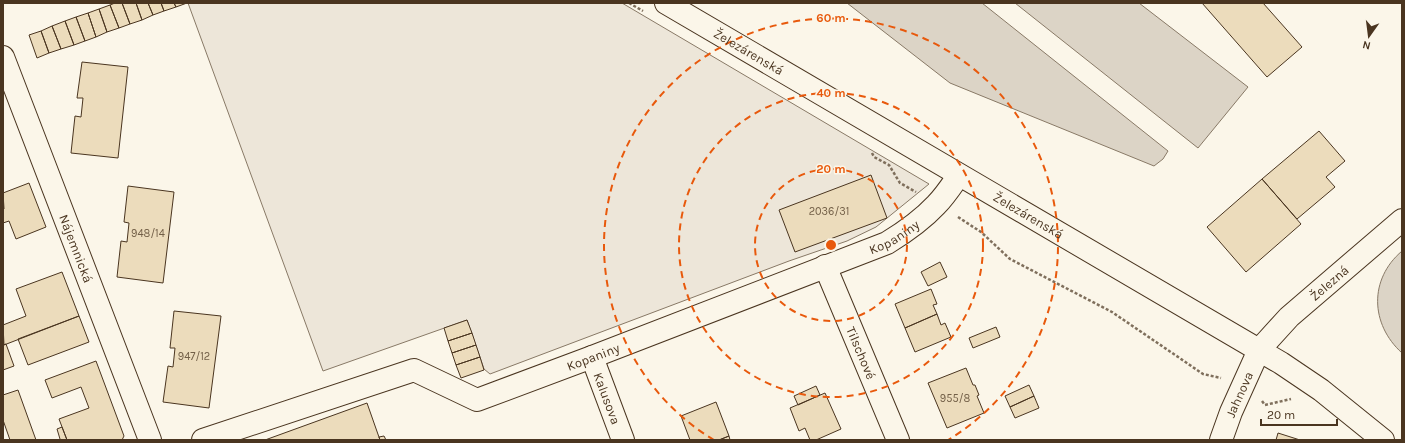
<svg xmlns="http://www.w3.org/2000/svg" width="1405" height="443" viewBox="0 0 1405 443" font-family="Karla,sans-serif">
<rect width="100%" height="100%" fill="#fbf6e9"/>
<!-- green -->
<path fill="#ede6d9" stroke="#887966" d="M188 3H622L929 184 876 227 847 241 789 261 490 374 484 369 467 320 323 371Z"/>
<!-- water -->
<path fill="#dcd4c6" stroke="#887966" d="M847 3H982L1168 151 1163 159 1154 166 950 83Z
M1015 3H1139L1248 87 1198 148Z
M1402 251V353C1370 324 1369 279 1402 251Z"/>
<!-- building -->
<path fill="#ecdcbc" stroke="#4a3520" d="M115 3H122L130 24 119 28 110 5Z
M122 3H136L142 20 130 24Z
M136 3H148L153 15 142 20Z
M148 3H161L164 11 153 15Z
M161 3H174L176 7 164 11Z
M174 3H187L176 7Z
M1202 3H1263L1302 47 1267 77Z
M110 5 119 28 107 32 99 9Z
M99 9 107 32 96 37 88 13Z
M88 13 96 37 85 41 76 17Z
M76 17 85 41 74 45 65 21Z
M65 21 74 45 61 49 52 26Z
M52 26 61 49 49 53 41 31Z
M41 31 49 53 37 58 29 35Z
M82 62 128 67 118 158 71 153 75 116 81 117 83 98H77Z
M1319 131 1345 161 1326 177 1335 187 1297 219 1262 179Z
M871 175 887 218 795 252 779 210Z
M1262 179 1301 224 1246 272 1207 227Z
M29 183 46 227 16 239 9 221 3 223V210L4 209 3 193Z
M128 186 174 192 163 283 117 277 121 241 127 242 129 223 124 222Z
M940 262 947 277 928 286 921 272Z
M62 272 79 316 4 345 3 325 26 316 16 289Z
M931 289 937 304 933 305 937 314 905 328 895 304Z
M174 311 221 316 209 408 163 402 168 366 173 367 175 348H170Z
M937 314 941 325 945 323 951 337 915 352 905 328Z
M79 316 89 342 28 365 18 339Z
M467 320 472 333 448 341 444 328Z
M996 327 1000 337 973 348 969 338Z
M472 333 476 345 452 353 448 341Z
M6 344 14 366 3 370V345Z
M476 345 480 357 456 365 452 353Z
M480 357 484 370 461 378 456 365Z
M96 361 124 436 122 440H67L59 419 89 408 81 387 52 398 45 380Z
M966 368 973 385H975L979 395 977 396 984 413 947 428 928 383Z
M1029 385 1034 396 1010 407 1005 396Z
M816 386 820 395 798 405 794 396Z
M18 390 36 440H10L3 420V395Z
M825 393 841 429 816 440H810L805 428 799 431 790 408Z
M1034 396 1039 408 1015 418 1010 407Z
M716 402 729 436 719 440H690L681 416Z
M367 403 380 440H265Z
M62 427 67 440H59L60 439 57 429Z
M1278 433 1300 440H1276Z
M384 436 386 440H380L379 437Z
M729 436 730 440H719Z"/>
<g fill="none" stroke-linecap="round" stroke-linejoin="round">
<!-- minor casing -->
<g stroke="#4a3520" stroke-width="24">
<g id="minor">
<path id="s1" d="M666 3 1281 363 1321 390 1383 440"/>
<path id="s2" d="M3 57 150 440"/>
<path id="s3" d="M825 266 898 440"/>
<path id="s4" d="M592 357 623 440"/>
<path id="s5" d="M203 440 414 370 477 400 592 357 887 243C905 232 922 220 936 205 945 196 952 185 959 175"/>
<path id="s6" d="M1221 440 1231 412 1259 350 1289 317 1402 220"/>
</g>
</g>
<!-- path -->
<path stroke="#7f6f5c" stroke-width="2.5" stroke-dasharray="3 2" stroke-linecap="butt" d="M629 3 643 11
M872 153 874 157 889 165 900 183 916 192
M958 217 981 232 1010 259 1112 312 1203 374 1221 378
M1262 401 1265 405 1291 399"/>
<!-- minor -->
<use href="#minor" stroke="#fbf6e9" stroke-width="22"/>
</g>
<!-- distance rings -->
<g fill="none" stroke="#e8590c" stroke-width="2" stroke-dasharray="7 5">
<circle cx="831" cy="245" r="76"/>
<circle cx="831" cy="245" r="152"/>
<path d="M714 440A227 227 0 1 1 948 440"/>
</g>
<g text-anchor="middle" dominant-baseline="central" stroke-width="3" stroke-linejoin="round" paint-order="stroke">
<!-- number labels -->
<g font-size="11" fill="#725f47">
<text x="829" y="211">2036/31</text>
<text x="148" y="233">948/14</text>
<text x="194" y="356">947/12</text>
<text x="955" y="398">955/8</text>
</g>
<!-- street labels -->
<g font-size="13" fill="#4a3520" stroke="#fbf6e9">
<text stroke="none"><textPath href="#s1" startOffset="96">Železárenská</textPath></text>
<text stroke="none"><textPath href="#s1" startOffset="420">Železárenská</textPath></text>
<text stroke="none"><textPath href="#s5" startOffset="740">Kopaniny</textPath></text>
<text stroke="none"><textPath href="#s2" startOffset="205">Nájemnická</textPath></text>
<text stroke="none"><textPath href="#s6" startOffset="195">Železná</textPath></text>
<text stroke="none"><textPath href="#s3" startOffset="94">Tilschové</textPath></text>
<text stroke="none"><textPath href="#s5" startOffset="416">Kopaniny</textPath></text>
<text stroke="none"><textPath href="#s6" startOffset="49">Jahnova</textPath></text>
<text stroke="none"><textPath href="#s4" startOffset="44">Kalusova</textPath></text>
</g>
</g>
<circle cx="831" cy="245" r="6" fill="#e8590c" stroke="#fbf6e9" stroke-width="2"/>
<g font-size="12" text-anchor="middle" font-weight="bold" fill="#e8590c" stroke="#fbf6e9" stroke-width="3" stroke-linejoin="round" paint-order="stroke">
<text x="831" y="22">60 m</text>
<text x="831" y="97">40 m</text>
<text x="831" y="173">20 m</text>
</g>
<!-- border -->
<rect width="1405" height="443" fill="none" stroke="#4a3520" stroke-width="8"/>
<!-- north arrow -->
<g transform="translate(1369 36) rotate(194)" stroke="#fbf6e9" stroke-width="3" paint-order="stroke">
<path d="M0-3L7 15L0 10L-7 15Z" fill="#4a3520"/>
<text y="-6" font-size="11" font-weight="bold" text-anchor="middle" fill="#4a3520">N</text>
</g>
<!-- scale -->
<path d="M1261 419v6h76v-6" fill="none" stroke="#4a3520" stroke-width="2"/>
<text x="1267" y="419" font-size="12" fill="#4a3520" stroke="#fbf6e9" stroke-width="3" paint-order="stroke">20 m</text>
</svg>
